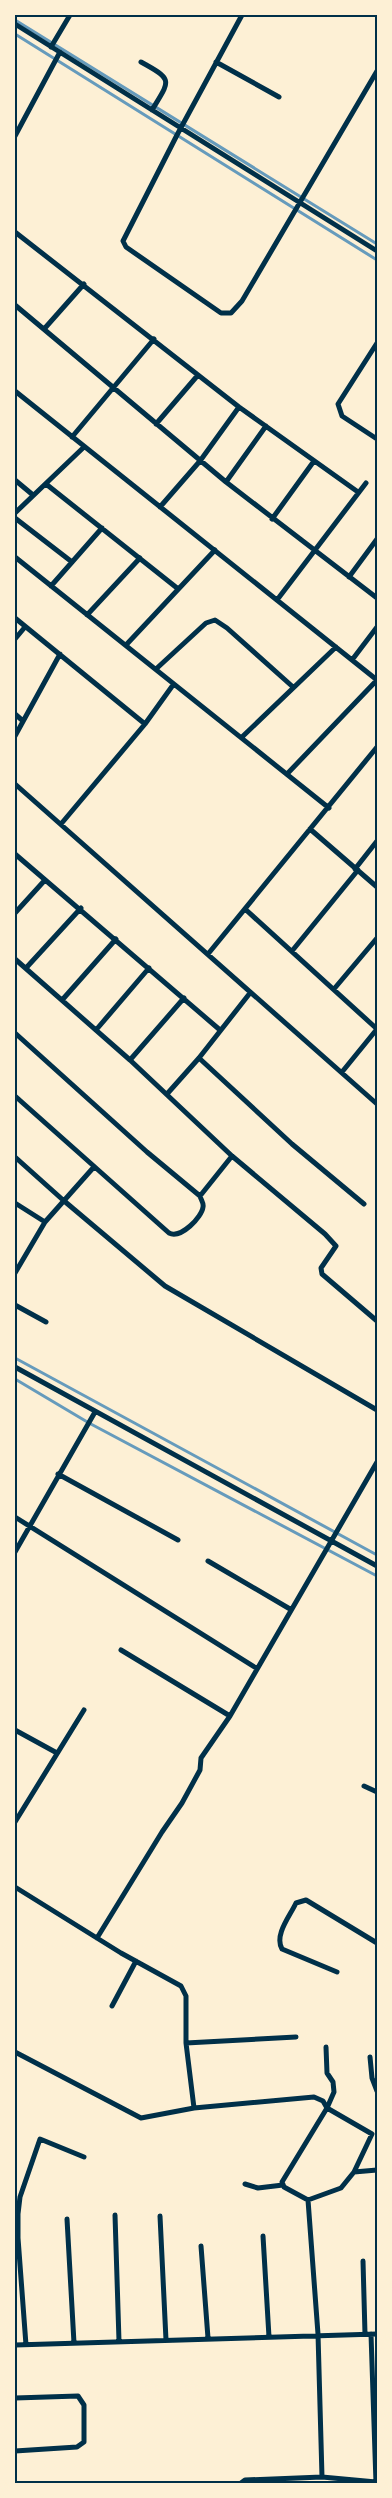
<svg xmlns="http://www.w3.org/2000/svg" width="392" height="2498" viewBox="0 0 392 2498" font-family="Spectral,serif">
<rect width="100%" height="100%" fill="#fdf0d5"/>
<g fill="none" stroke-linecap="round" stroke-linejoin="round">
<!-- stream -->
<path stroke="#669bbc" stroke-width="3" d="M15 20 377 244
M15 34 377 260
M15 1358 377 1555
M15 1379 89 1423 377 1576"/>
<!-- minor -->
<path stroke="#003049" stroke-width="5" d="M242 15 177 135 123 241 126 247 221 313H231L242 301 377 71
M15 24 377 251
M51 47 70 15
M141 62C174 80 170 80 152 110
M216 62 279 97
M15 136 60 52
M15 232 239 407 358 492
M15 305 226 482 377 598
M45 328 84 284
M377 343 338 404 342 416 377 439
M15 391 377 680
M156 424 198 375
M72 437 154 339
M15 480 33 495
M226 482 266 426
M46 484 177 588
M160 507 200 461 239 407
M15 513 84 447
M15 518 72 562
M272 519 314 461
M15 557 329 808
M349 577 377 539
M51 586 102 528
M277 600 366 483
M87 615 140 558
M15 618 145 724
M15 639 25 627
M126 645 215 550
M352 660 377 627
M156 669 206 623 215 620 227 628 293 687
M15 714 23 721
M15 736 60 654
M242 737 336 647
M287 774 377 680
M15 784 377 1104
M61 824 145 724 173 685
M310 829 377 887
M15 854 220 1030
M355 869 377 841
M245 909 377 1029
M15 913 45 880
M292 951 358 870
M208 954 377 747
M15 959 130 1060 232 1156 325 1234 336 1246 321 1268 322 1274 377 1321
M26 968 81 908
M334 989 377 938
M63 999 116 939
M96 1030 149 968
M15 1033 147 1152 200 1196C201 1200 204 1203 203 1207 202 1217 181 1239 169 1233L15 1096
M199 1058 292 1144 364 1204
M130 1060 184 998
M342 1072 377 1029
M167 1094 199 1058 250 993
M15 1157 63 1200 165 1286 377 1410
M200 1196 232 1156
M15 1203 45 1222 15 1273
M45 1222 93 1168
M15 1305 46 1322
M15 1367 377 1566
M58 1474 178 1540
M15 1517 256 1668
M15 1552 95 1412
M208 1561 290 1609
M121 1650 230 1716
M15 1730 57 1753
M364 1786 377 1792
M15 1822 84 1710
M15 1887 121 1953 181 1986 186 1996V2043L194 2108 314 2097 323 2101 327 2108 372 2134 354 2172 341 2188 308 2200 318 2334 322 2477 376 2482
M97 1938 162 1832 182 1803 200 1770 201 1758 230 1716 377 1462
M337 1972 282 1949C274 1935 290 1916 296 1903L306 1900 377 1943
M112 2006 136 1961
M186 2043 296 2037
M15 2052 141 2118 194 2108
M370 2057 372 2078 377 2091
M354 2172 377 2170
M245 2184 258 2188 283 2185
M308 2200 284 2187 282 2182 327 2108 334 2092 333 2082 327 2073 326 2047
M115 2215 119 2341
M160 2216 166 2340
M67 2219 74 2343
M263 2236 269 2337
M201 2246 208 2338
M363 2261 365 2334
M371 2334 376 2483
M15 2345 377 2334
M26 2345 18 2238V2214L20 2197 40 2139 84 2157
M15 2398 78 2396 84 2405V2442L77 2447 15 2451
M241 2483 245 2480 322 2477"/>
</g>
<!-- border -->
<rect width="392" height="2498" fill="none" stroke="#fdf0d5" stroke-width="32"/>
<rect x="16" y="16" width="360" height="2466" fill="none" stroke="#003049" stroke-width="2"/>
</svg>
